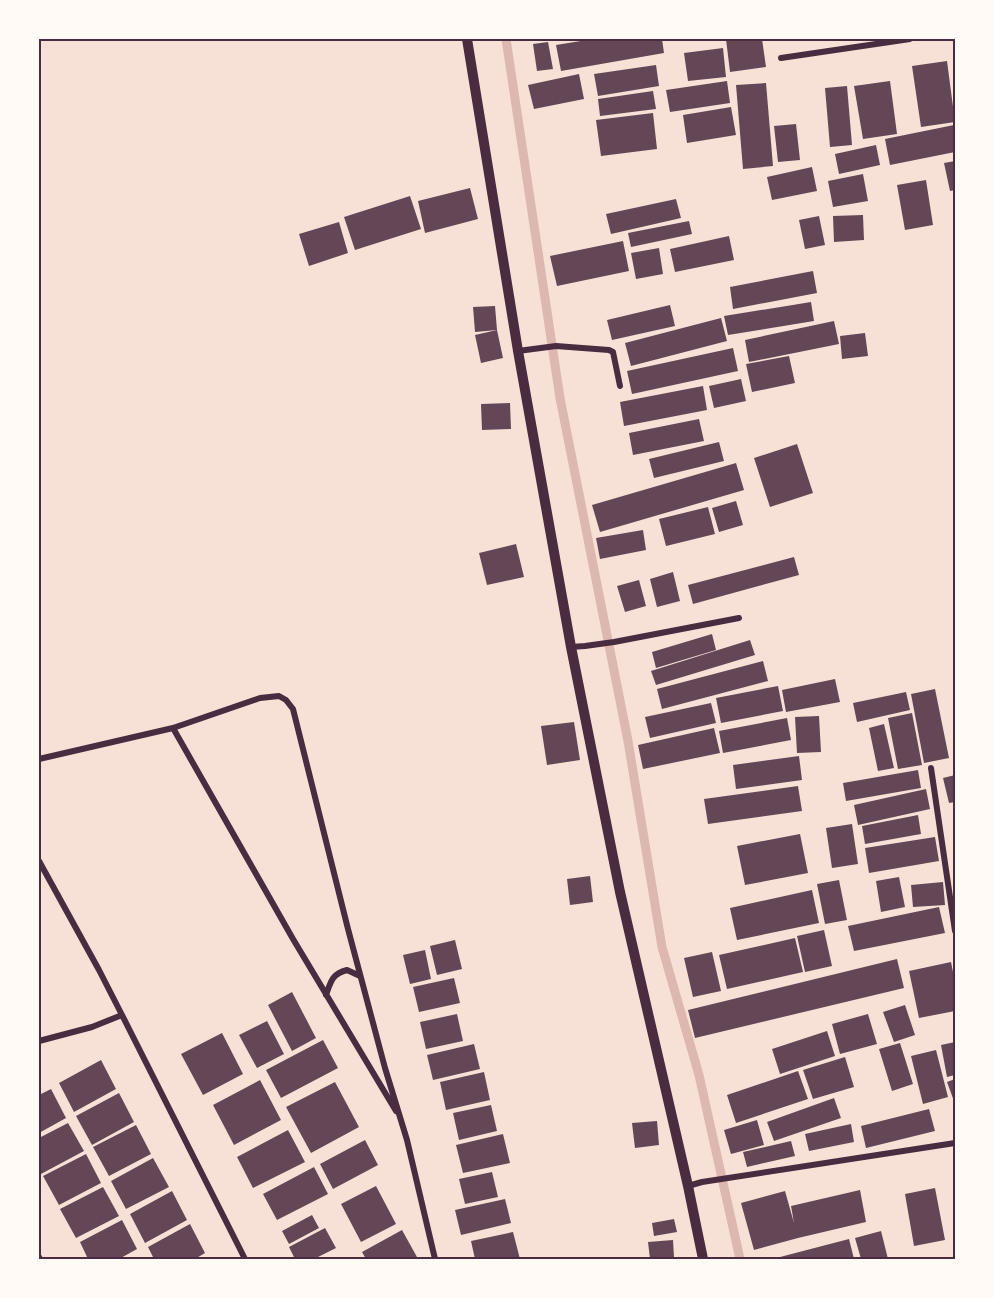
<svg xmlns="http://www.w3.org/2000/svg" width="994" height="1298" viewBox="0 0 994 1298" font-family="'PT Sans',sans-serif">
<rect width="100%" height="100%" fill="#f7e1d7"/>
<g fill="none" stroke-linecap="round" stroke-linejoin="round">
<!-- stream -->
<path stroke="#dcb8b0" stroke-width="9" d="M506 39 560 398 628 741 662 947 699 1075 740 1259"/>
</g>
<!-- building -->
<path fill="#644757" d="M593 39H662L664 53 561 71 556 45Z
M726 39H762L766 67 730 72Z
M548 42 553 69 537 71 533 44Z
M723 48 726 77 688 81 684 53Z
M947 61 955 122 921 127 912 66Z
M656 65 659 86 598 96 594 74Z
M579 74 584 99 534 109 528 85Z
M727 81 730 103 670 112 666 90Z
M890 81 897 134 863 139 854 86Z
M766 83 773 166 743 169 736 85Z
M847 86 852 145 830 147 825 88Z
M653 91 656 109 600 116 598 99Z
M731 107 736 135 687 143 683 115Z
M653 113 657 149 601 156 596 120Z
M796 124 800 160 778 162 774 126Z
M954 125 955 152 890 165 885 139Z
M876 145 880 165 839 174 835 154Z
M955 161V190L950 191 944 163Z
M812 167 817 191 772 200 767 177Z
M863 174 868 201 833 207 828 181Z
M926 180 933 225 905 230 897 185Z
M470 188 478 219 425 233 418 201Z
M410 196 421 229 355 250 344 217Z
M676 199 681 218 611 234 606 214Z
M863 215 864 240 834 242 833 216Z
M819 216 825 245 805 249 799 220Z
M689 221 692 234 631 247 628 233Z
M339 222 348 253 309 266 299 234Z
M729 236 734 260 675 272 670 249Z
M623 241 629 271 557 286 550 256Z
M659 248 663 274 636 279 631 253Z
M813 271 817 293 733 309 730 287Z
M811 302 814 321 728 335 724 316Z
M670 305 675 326 612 340 607 320Z
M495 306 497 330 475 332 473 307Z
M721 318 727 341 631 366 625 343Z
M834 321 839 344 749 362 745 340Z
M497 330 503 358 481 363 475 335Z
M865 333 868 356 842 359 840 336Z
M733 348 738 371 632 394 627 371Z
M789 356 795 383 752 392 746 364Z
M741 379 746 401 714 408 709 386Z
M703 386 707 410 624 426 620 402Z
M510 403 511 429 482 430 481 404Z
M699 419 704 441 633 455 629 433Z
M719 442 724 461 654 478 649 459Z
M797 444 813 493 770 507 754 458Z
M736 463 744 490 600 532 592 505Z
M736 501 743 525 719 532 712 508Z
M708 507 715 534 666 546 659 519Z
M643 530 646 550 600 559 596 538Z
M516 544 524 577 487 585 479 553Z
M794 557 799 575 693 604 688 585Z
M673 572 680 601 657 607 650 579Z
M639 580 646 606 625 612 617 586Z
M712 634 716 650 656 668 652 652Z
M750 640 755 655 656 685 651 671Z
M763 661 768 681 662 709 657 689Z
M835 679 840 702 786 712 782 690Z
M778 686 783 711 721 723 716 698Z
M935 689 949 758 924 763 911 694Z
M906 692 910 710 857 722 853 703Z
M711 703 716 723 650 738 645 717Z
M912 713 922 765 898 769 888 718Z
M819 716 821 752 797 753 795 717Z
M787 718 791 740 723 753 719 731Z
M574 722 580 760 547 765 541 726Z
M884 724 894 768 878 771 869 728Z
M714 728 720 753 643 769 638 745Z
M799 756 802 780 736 789 733 765Z
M918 770 921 788 846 801 843 783Z
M955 775V802L949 803 943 778Z
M798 786 802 811 708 824 704 799Z
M926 789 930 809 858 825 854 805Z
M918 815 921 834 865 844 862 826Z
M852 824 858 864 832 868 826 828Z
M800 834 808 873 745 885 737 846Z
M935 837 939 861 869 873 865 848Z
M590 876 593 902 570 905 567 879Z
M899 877 905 907 881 912 876 881Z
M839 880 847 920 825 924 817 884Z
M943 882 945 905 913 907 911 885Z
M812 890 819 923 737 940 730 908Z
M939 907 945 933 854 951 848 926Z
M824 930 832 966 805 972 797 936Z
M795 938 803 972 727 989 719 955Z
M455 940 462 969 437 975 430 946Z
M425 950 431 979 410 984 403 955Z
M712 952 721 991 693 997 684 958Z
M897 959 904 988 695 1038 688 1010Z
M951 962 955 982V1011L919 1018 909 971Z
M454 978 460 1003 419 1012 413 987Z
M292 992 316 1038 292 1051 268 1005Z
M905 1005 915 1035 894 1042 883 1012Z
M457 1014 463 1041 426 1049 420 1022Z
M868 1014 877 1044 840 1054 832 1024Z
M267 1021 284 1054 257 1068 239 1035Z
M827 1031 835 1056 780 1074 772 1049Z
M222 1033 243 1074 203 1095 181 1054Z
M323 1040 338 1068 281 1098 266 1070Z
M955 1042V1075L947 1077 941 1045Z
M900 1043 913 1084 892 1091 879 1049Z
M474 1044 480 1069 433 1080 427 1055Z
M936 1050 948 1097 923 1104 911 1056Z
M845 1057 854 1087 813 1099 803 1070Z
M101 1060 116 1089 74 1112 59 1083Z
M798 1071 808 1099 736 1123 727 1095Z
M484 1072 490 1100 446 1110 440 1082Z
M955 1079V1104L947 1082Z
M260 1080 281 1120 234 1145 213 1105Z
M335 1082 359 1127 311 1153 286 1107Z
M51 1089 66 1118 39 1133V1095Z
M119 1093 134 1122 92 1145 76 1116Z
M834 1098 841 1118 774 1141 767 1122Z
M491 1105 497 1131 459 1140 453 1113Z
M929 1109 935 1131 866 1148 861 1126Z
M757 1120 764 1145 731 1154 724 1130Z
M657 1121 659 1145 635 1148 632 1123Z
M68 1123 84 1151 41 1174 39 1170V1138Z
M851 1124 854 1142 809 1151 805 1134Z
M136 1125 151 1154 109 1176 93 1147Z
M288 1130 305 1162 253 1188 237 1157Z
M503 1134 510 1163 463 1173 456 1145Z
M365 1140 378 1165 333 1189 320 1164Z
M791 1141 795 1156 747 1167 743 1152Z
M86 1154 101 1183 59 1205 43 1176Z
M153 1158 169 1187 126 1209 111 1181Z
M314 1167 328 1194 277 1220 263 1194Z
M492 1172 498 1197 465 1204 459 1179Z
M376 1186 396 1224 361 1242 341 1204Z
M103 1187 119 1216 76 1238 60 1209Z
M935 1188 945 1240 914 1246 905 1194Z
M860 1190 866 1222 798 1238 754 1250 741 1203 785 1191 794 1223 791 1206Z
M172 1191 187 1220 145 1243 130 1214Z
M505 1199 511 1223 461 1235 455 1210Z
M312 1215 319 1228 289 1244 282 1231Z
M674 1219 677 1232 654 1236 652 1223Z
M122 1220 137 1249 119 1259H88L80 1242Z
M190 1224 205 1253 195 1259H154L148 1247Z
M325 1228 336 1248 314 1259H295L289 1247Z
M402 1230 417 1257 414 1259H366L362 1252Z
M881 1231 888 1259H861L855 1238Z
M513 1232 520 1259H475L471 1241Z
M849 1239 854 1259H780V1257Z
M673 1240 674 1257 650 1259 648 1242Z"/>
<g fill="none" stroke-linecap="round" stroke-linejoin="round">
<!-- minor -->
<path stroke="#4a2c40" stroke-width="6" d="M781 58 910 39
M518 351 556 346 609 350 613 352 620 386
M571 647 585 646 614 642 739 618
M173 728 293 939 396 1111
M39 759 173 728 260 698 279 696 286 700 293 709 348 929 385 1068 407 1140 435 1259
M931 768 955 931
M39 861 99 970 122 1015
M326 995C331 981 332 974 347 970L360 976
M39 1041 92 1027 122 1015 245 1259
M688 1186 702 1182 955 1143
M39 1257 40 1259"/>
<!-- tertiary -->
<path stroke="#4a2c40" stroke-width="10" d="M467 39 518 351 571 647 620 892 688 1186 703 1259"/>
</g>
<!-- border -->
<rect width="994" height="1298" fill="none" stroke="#fffaf5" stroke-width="81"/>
<rect x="40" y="40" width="914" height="1218" fill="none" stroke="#4a2c40" stroke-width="2"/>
</svg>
